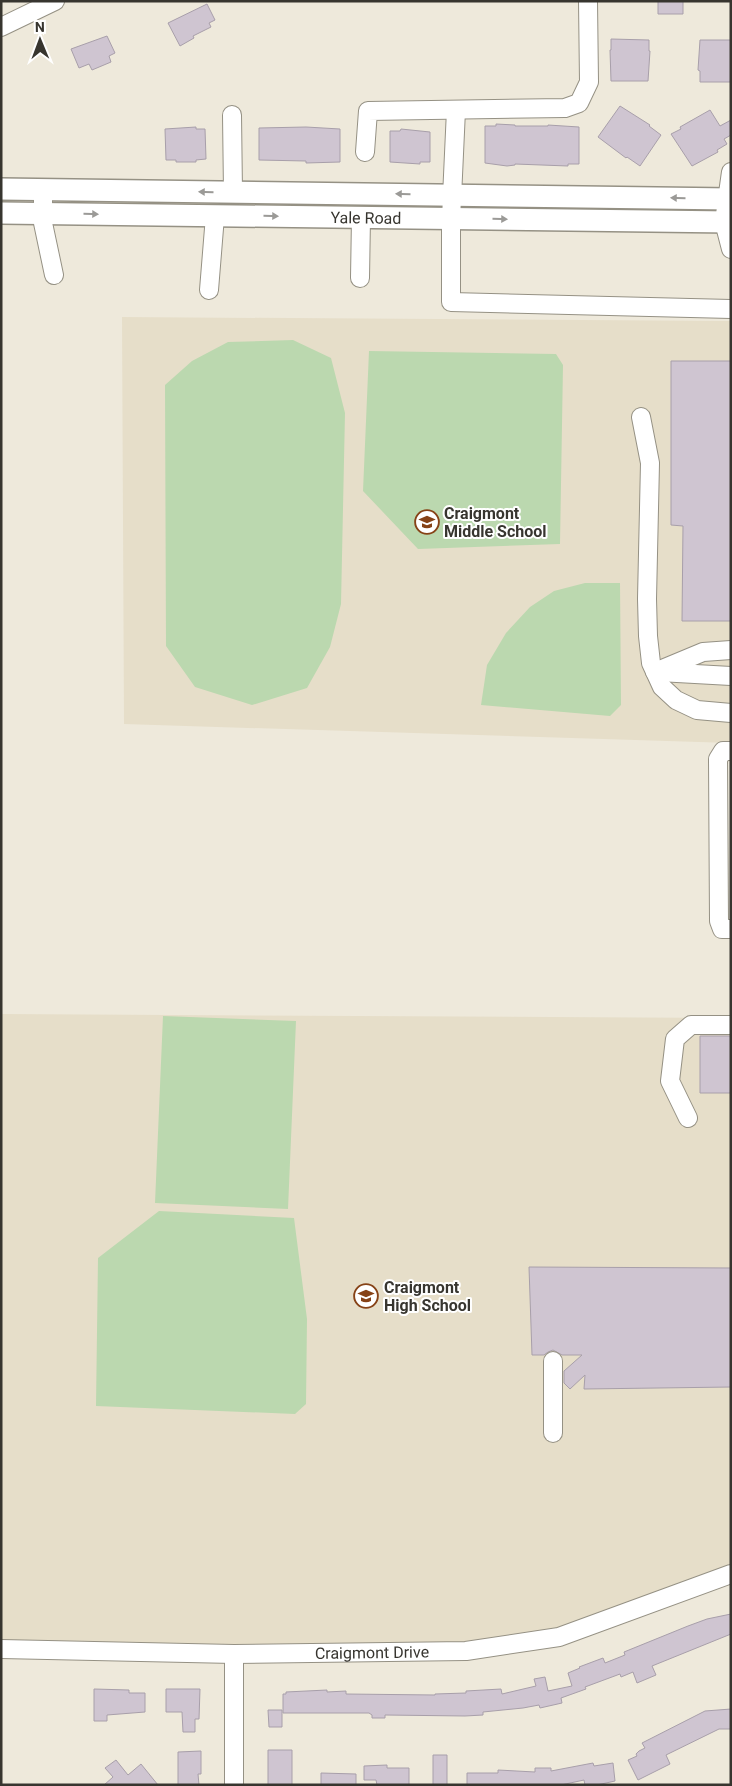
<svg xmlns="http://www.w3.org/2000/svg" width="732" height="1786" viewBox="0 0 732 1786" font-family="Roboto,sans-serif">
<rect width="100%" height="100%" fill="#eee9db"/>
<!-- built -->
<path fill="#e6dec9" d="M122 317 731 321V743L124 724Z
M1 1014 731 1018V1574L559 1637 466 1651 1 1649Z"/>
<!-- green -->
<path fill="#bbd8af" d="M293 340 331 358 345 413 341 604 330 647 307 688 252 705 195 687 166 646 165 385 192 361 228 342Z
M369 351 556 354 563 365 560 544 418 549 363 491Z
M585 583H620L621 705 610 716 481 705 487 665 506 633 530 607 554 591Z
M163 1016 296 1021 288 1209 155 1203Z
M159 1211 294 1218 307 1319 306 1404 295 1414 96 1406 98 1258Z"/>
<!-- building -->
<path fill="#cfc5d1" stroke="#a89faa" d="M658 1H683V14H658Z
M207 4 215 20 209 23 211 27 193 36 194 38 180 46 168 23Z
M107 36 115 53 109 56 111 62 92 70 89 64 79 68 71 49Z
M611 39 649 40V51H650L648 81H611L610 50H611Z
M700 40H731V82H700V71L698 70Z
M620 106 650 125 649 126 661 135 640 166 627 157 626 158 598 137Z
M710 110 720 126 731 120V135L724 139 727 144 717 150 718 152 692 166 671 134 681 129 680 127Z
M496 124 515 125V126H548V125L579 127V164H568V166L515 164V165L507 166 485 163V126H496Z
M196 127V129H205L206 159 196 160V162H176V160H166L165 129Z
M306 127 340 129V162L306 163V161L259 160V128Z
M401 129 430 132V162H420V164L390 162V131H400Z
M671 361H731V621H682L683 526 671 525Z
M700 1036H731V1093H700Z
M529 1267 731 1268V1387L584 1389 585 1375 570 1389 564 1383V1371L582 1355H562L553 1350 548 1352 544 1355H532Z
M731 1614V1634L652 1666 656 1675 637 1683 633 1672 621 1677 620 1674 585 1687 586 1689 561 1698 562 1703 540 1708 539 1705 523 1708 483 1712V1715L465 1716 385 1715V1718H372V1715L369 1713H283V1694H286V1692L327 1690V1692L346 1691V1694L435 1695V1694L466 1693V1691L501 1689 502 1694 536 1686 534 1679 545 1677 548 1691 572 1686 568 1673 580 1668 579 1667 603 1658 605 1663 625 1655 624 1652 688 1626 707 1619Z
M94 1689 129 1690V1693H145V1712L107 1715V1721H94Z
M166 1689H200L199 1719H195V1732H183L182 1712H166Z
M731 1709V1729H719L666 1755 670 1764 638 1780 628 1760 637 1756 636 1754 639 1751 645 1748 642 1743 705 1711Z
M268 1710H282V1727H269Z
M268 1750H292V1785H268Z
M201 1751V1774H198L199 1785H178V1752Z
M433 1755H447V1785H433Z
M116 1760 128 1775 141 1764 158 1785H104L113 1777 105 1768Z
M593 1763 594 1766 613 1763 615 1781 597 1785H585L584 1780 561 1785H467V1773H498V1770L535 1772V1768H551V1771Z
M387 1765V1768H409V1785H377L376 1780H364V1766Z
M321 1773 356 1774V1785H321Z"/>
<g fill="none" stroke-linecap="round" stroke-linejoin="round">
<!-- minor casing -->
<g stroke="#959184" stroke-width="20">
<g id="minor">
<path d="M1 27 55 1"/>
<path d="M456 110 451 219V302L731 309"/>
<path d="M232 115 233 192"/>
<path d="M365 152 368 111 565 108 579 103 589 82 588 1"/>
<path d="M731 172 724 222 731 249"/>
<path d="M43 190V223L54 275"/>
<path d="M360 278 361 218"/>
<path d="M209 290 215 216"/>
<path d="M641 417 650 463 647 599 648 636 651 663 662 687 676 700 697 710 731 713"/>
<path d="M655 672 703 652 731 650"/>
<path d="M659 672 731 676"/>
<path d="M731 751H723L718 759 719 921 722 929H731"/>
<path d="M688 1118 670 1081 675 1039 691 1025H731"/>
<path d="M553 1433V1361"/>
<path id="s1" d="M1 1649 234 1654 466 1651 559 1637 731 1574"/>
<path d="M234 1785V1654"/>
</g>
</g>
<!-- major casing -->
<g stroke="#959184" stroke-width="24">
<g id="major">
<path d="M1 189 731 199"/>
<path id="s2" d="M1 213 731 222"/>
</g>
</g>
<!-- minor -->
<use href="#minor" stroke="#fff" stroke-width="18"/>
<!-- major -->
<use href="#major" stroke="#fff" stroke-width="21"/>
</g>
<!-- one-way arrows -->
<defs><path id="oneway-solid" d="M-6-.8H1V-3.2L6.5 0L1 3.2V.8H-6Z" transform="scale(1.25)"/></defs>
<g fill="#9b9a97">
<use href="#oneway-solid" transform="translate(206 192) rotate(-179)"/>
<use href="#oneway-solid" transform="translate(403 194) rotate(-179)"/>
<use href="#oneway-solid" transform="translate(678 198) rotate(-179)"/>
<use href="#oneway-solid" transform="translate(91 214) rotate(1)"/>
<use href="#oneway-solid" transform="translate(271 216) rotate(1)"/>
<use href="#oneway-solid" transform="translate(500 219) rotate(1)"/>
</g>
<!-- icons -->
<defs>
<g id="school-ring" transform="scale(1.25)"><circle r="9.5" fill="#fff" stroke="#864216" stroke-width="1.5"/><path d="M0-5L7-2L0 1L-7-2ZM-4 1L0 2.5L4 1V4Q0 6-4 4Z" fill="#864216"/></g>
</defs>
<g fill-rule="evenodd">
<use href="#school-ring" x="427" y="522"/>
<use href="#school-ring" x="366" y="1296"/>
</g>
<g text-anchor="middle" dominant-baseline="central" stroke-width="4" stroke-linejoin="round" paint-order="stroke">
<!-- street labels -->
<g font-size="16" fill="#37352f" stroke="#fff">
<text stroke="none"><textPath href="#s2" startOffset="365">Yale Road</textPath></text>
<text stroke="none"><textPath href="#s1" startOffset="371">Craigmont Drive</textPath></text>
</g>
<!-- poi labels -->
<g font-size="16" font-weight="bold" fill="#37352f" stroke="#fff" text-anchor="start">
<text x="444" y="513">Craigmont<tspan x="444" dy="18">Middle School</tspan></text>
<text x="384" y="1287">Craigmont<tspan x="384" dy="18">High School</tspan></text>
</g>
</g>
<!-- border -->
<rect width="732" height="1786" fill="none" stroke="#37352f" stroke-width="5"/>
<!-- north arrow -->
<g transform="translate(40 40) rotate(359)" stroke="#ffffff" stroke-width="4" paint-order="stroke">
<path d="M0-4L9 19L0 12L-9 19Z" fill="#37352f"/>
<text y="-8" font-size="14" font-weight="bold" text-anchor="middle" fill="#37352f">N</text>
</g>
</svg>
